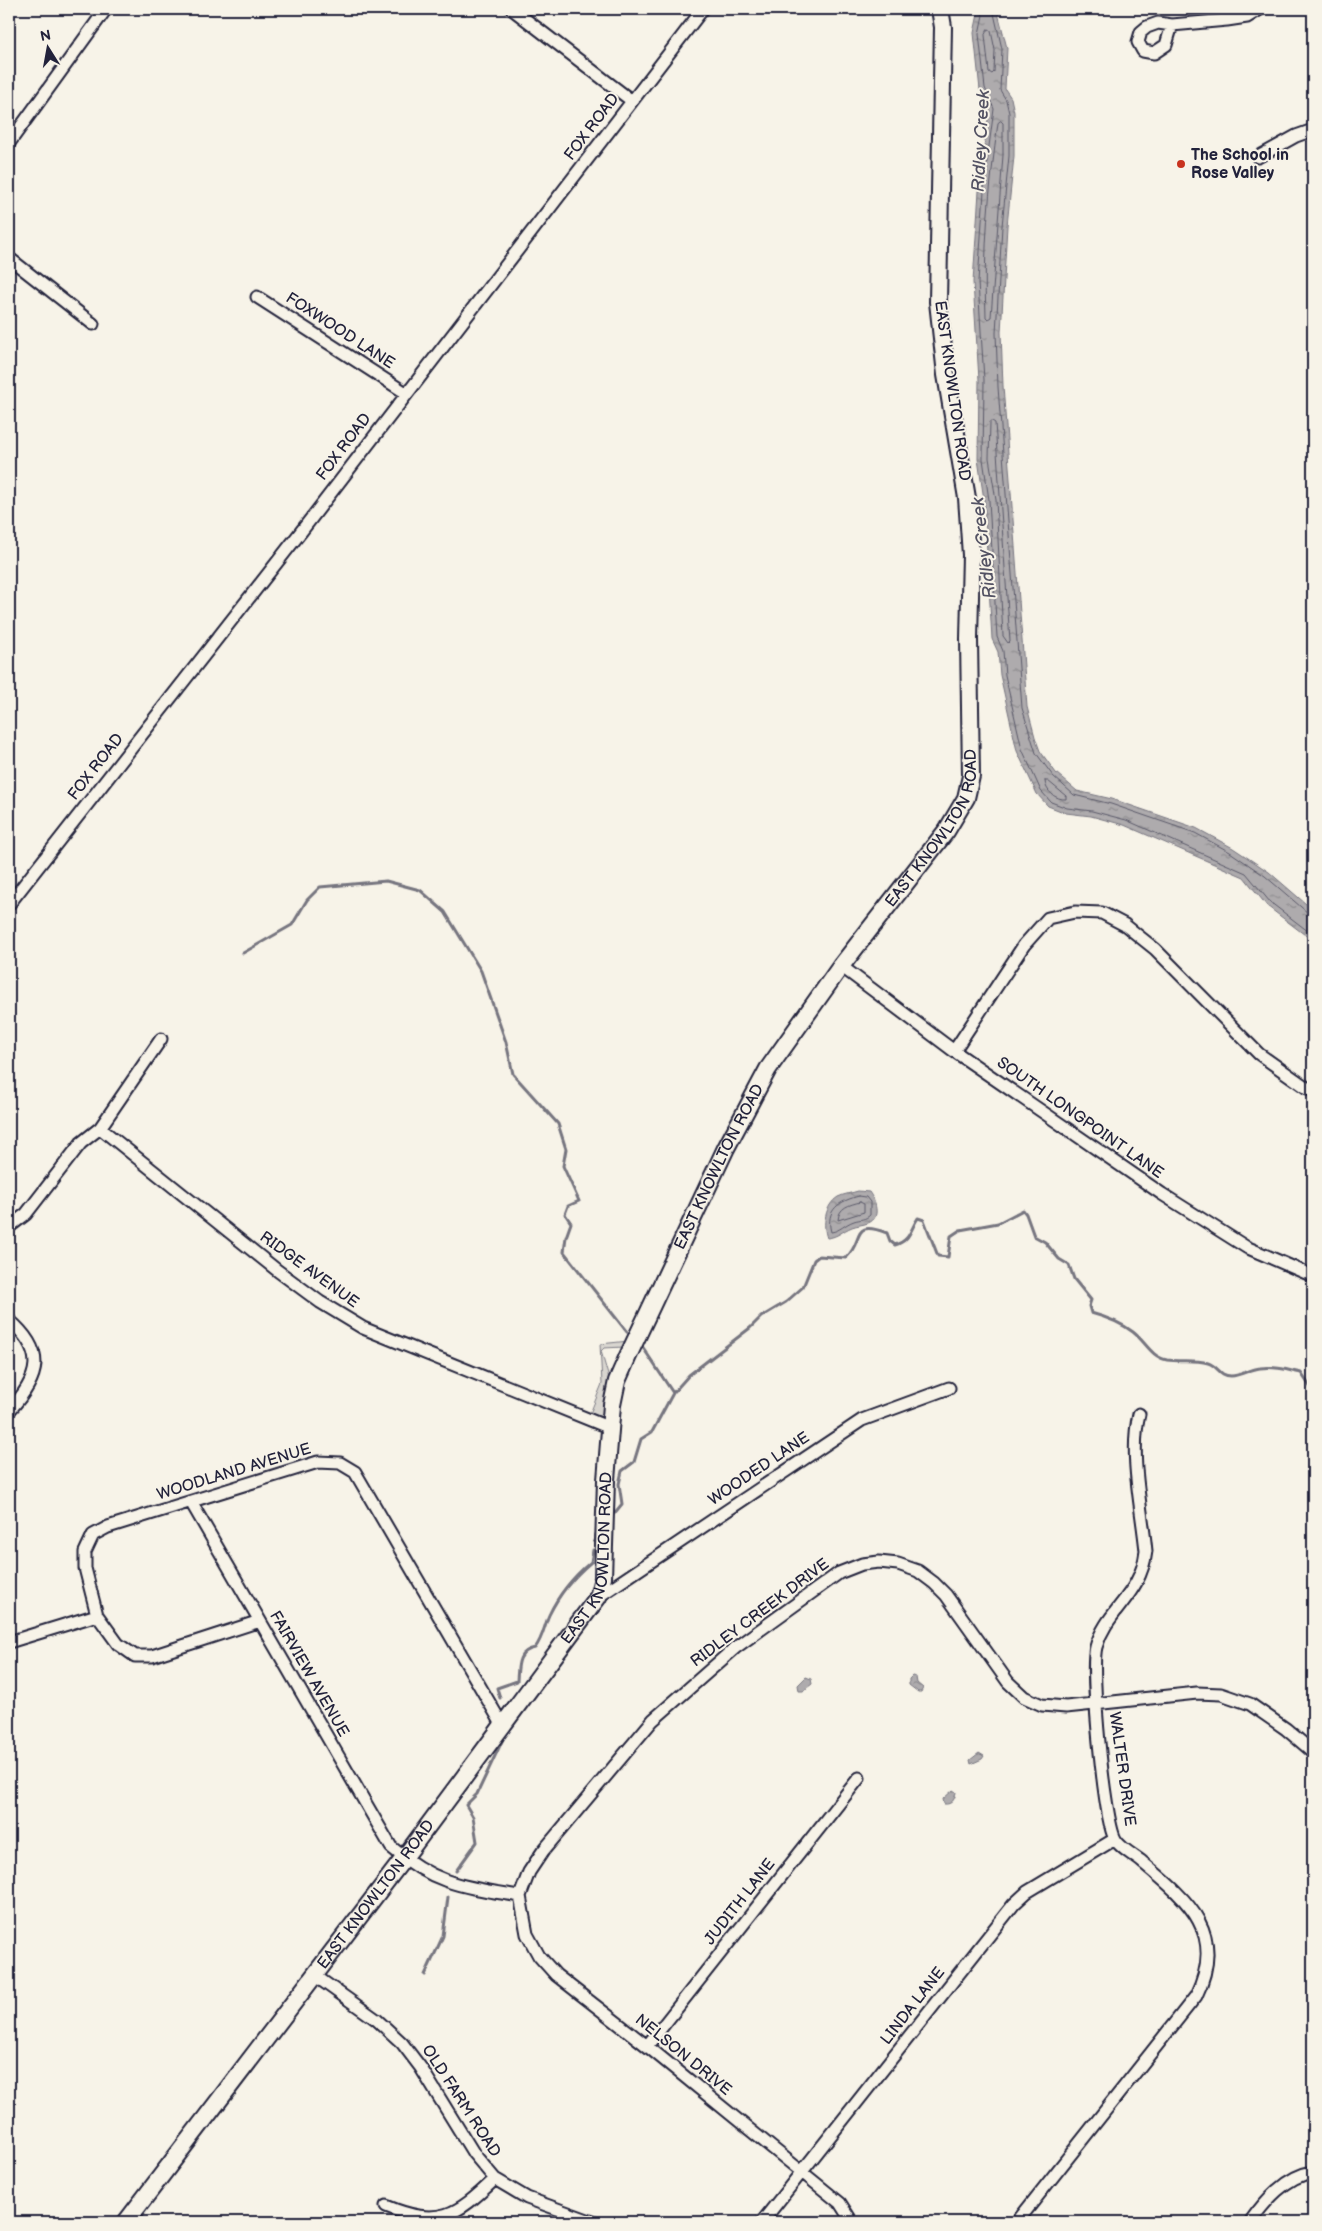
<svg xmlns="http://www.w3.org/2000/svg" width="1322" height="2231" viewBox="0 0 1322 2231" font-family="'Balsamiq Sans',sans-serif">
<defs>
<pattern id="water-ripples" width="26" height="14" patternUnits="userSpaceOnUse" patternTransform="scale(1.25)"><rect width="26" height="14" fill="#aeabad"/><path d="M2 4q2-2 4 0t4 0M15 11q2-2 4 0t4 0" fill="none" stroke="#8d8b8e"/></pattern>
</defs>
<rect width="100%" height="100%" fill="#f7f3e8"/>
<filter id="ink" filterUnits="userSpaceOnUse"><feTurbulence type="fractalNoise" baseFrequency=".02" numOctaves="2"/><feDisplacementMap in="SourceGraphic" scale="10" xChannelSelector="R" yChannelSelector="G"/><feConvolveMatrix kernelMatrix="1 2 1 2 8 2 1 2 1" color-interpolation-filters="sRGB"/></filter>
<g filter="url(#ink)">
<!-- green -->
<path fill="#d8d5cf" stroke="#7d7c85" d="M629 1341 624 1347 604 1348 601 1351 610 1382 604 1412 599 1418 589 1416 602 1384 600 1344Z"/>
<!-- water -->
<path fill="url(#water-ripples)" stroke="#76747f" d="M974 9H997L1007 48 1005 89 1011 98 1014 112V156L1007 226 1001 332 1003 386 1027 707 1035 737 1040 751 1056 773 1077 791 1112 799 1196 828 1233 848 1269 872 1313 910V941L1267 906 1244 877 1124 825 1091 816 1066 813 1048 806 1037 794 1017 751 1000 675 998 652 992 639 984 500 978 459 979 380 973 282 980 176 989 109 980 90 974 33 978 14Z
M858 1191 869 1192C875 1200 882 1218 868 1223 863 1225 857 1225 852 1227 842 1231 838 1237 827 1238 822 1225 825 1205 838 1197 844 1194 852 1193 858 1191Z
M912 1676 916 1677 917 1683 923 1688 921 1692H918L909 1685V1679Z
M806 1677 811 1679 812 1684 803 1691H799L798 1685Z
M979 1753 984 1756 982 1759 971 1764 970 1760Z
M953 1790 956 1792C955 1799 952 1805 944 1804L943 1799Z"/>
<g fill="none" stroke-linecap="round" stroke-linejoin="round">
<!-- shore -->
<path stroke="#5a5969" stroke-width="1" d="M980 9 983 15 979 34 985 88 994 109 985 176 978 282 984 380 983 459 989 500 997 637 1003 651 1005 675 1022 749 1041 791 1051 802 1067 808 1092 811 1126 820 1246 873 1270 902 1313 935
M993 9 1002 49 1000 90 1006 100 1009 113V156L1002 226 996 333 998 387 1022 708 1036 753 1053 776 1074 795 1111 804 1195 833 1230 852 1265 876 1308 913 1313 914
M988 29 991 31 995 50 994 72 992 74 989 72 985 35Z
M1001 121 1003 123V155L991 317 988 319 986 317C983 252 989 187 998 123Z
M992 421 995 423 1010 641 1008 643 1003 636 996 500 989 458 990 423Z
M1045 781H1048L1066 796V799C1056 800 1045 791 1045 781Z
M859 1196 866 1197 870 1202V1215C865 1220 860 1219 854 1221 845 1224 840 1231 831 1232 825 1209 840 1201 859 1196Z
M860 1202 864 1204V1212L838 1220C839 1207 849 1205 860 1202Z"/>
<!-- stream -->
<path stroke="#76747f" stroke-width="3" d="M243 953 292 925 307 900 320 887 386 881 420 890 445 912 481 971 506 1042 513 1074 558 1124 566 1149 563 1166 579 1201 568 1206 565 1214 571 1223 566 1237 564 1252 627 1332
M642 1346 673 1393
M613 1515 622 1504 619 1484 622 1471 634 1462 641 1439 652 1432 673 1393 689 1375 750 1328 761 1317 786 1302 803 1287 814 1260 819 1256 846 1258C865 1240 850 1219 887 1233L890 1241 895 1245C910 1241 910 1230 918 1218L924 1220 938 1256 948 1257 951 1236 960 1230 998 1223 1023 1210 1026 1214 1034 1236 1045 1242 1059 1259 1069 1265 1074 1279 1091 1300 1089 1306 1091 1313C1106 1317 1120 1322 1133 1332 1145 1341 1151 1357 1167 1360 1181 1362 1194 1359 1208 1363 1218 1366 1219 1376 1231 1376 1241 1376 1250 1369 1260 1368 1274 1366 1288 1370 1301 1373L1313 1391
M594 1541 597 1531
M500 1698 497 1688 517 1681C518 1666 517 1651 535 1648 543 1638 544 1626 549 1615 559 1594 573 1577 591 1562L593 1550
M456 1871 477 1842 473 1817 466 1805 477 1794 503 1739
M425 1975 443 1936 448 1897"/>
<!-- street casing -->
<g stroke="#22223b" stroke-width="15">
<path id="street" d="M512 9 632 101
M1172 25 1166 45 1154 53 1143 51 1138 42 1141 32 1147 27 1158 23 1172 25 1227 20 1247 17 1260 9
M9 143 106 9
M1258 157 1296 136 1313 130
M9 258 93 324
M257 297 406 393
M9 904 300 533 703 9
M841 966 954 1051 1162 1194 1246 1247 1313 1276
M954 1051 1024 945 1048 918 1075 912 1102 913 1125 925 1155 949 1259 1054 1307 1088 1313 1090
M100 1128 278 1271 320 1302 363 1328 610 1428
M9 1227 26 1214 81 1143 100 1128 161 1039
M9 1320C47 1352 40 1377 9 1411
M191 1502 391 1847C435 1885 465 1887 520 1896L529 1872 543 1851 653 1720 735 1648 839 1573 862 1564 879 1562 898 1564 918 1571 934 1583 946 1595 1008 1682 1024 1697 1042 1705 1066 1707 1197 1693 1221 1694 1250 1704 1286 1729 1313 1752
M598 1597 862 1420 949 1388
M260 1621 152 1656H135L118 1644 97 1615 85 1568V1552L93 1535 108 1527 318 1462 340 1463 355 1472 503 1726
M9 1642 97 1615
M520 1896 527 1934 539 1956 556 1975 647 2046 840 2203 852 2222
M314 1975 377 2020 402 2043 421 2068 474 2154 495 2179 527 2198 593 2222
M647 2046 859 1778
M386 2206C439 2228 456 2216 495 2179
M762 2222 1014 1904 1027 1892 1115 1839
M1017 2222 1196 1996C1228 1931 1186 1899 1141 1861 1133 1855 1119 1847 1115 1839 1104 1819 1090 1669 1096 1647 1106 1610 1141 1596 1146 1551 1142 1509 1129 1455 1139 1414
M1250 2222C1265 2201 1286 2176 1313 2172"/>
</g>
<!-- secondary casing -->
<g stroke="#22223b" stroke-width="20">
<g id="secondary">
<path id="s1" d="M126 2222 404 1858 598 1597 603 1578 606 1480 612 1405 617 1381 628 1356 726 1148 768 1069 841 966 947 830 966 798 971 776 969 639 971 555 967 498 946 375 938 302 943 27 940 9"/>
</g>
</g>
<!-- street -->
<use href="#street" stroke="#f7f3e8" stroke-width="11"/>
<!-- secondary -->
<use href="#secondary" stroke="#f7f3e8" stroke-width="16"/>
</g>
</g>
<!-- markers -->
<circle fill="#c8321e" stroke="#f7f3e8" stroke-width="2" cx="1181" cy="164" r="5"/>
<g text-anchor="middle" dominant-baseline="central" stroke-width="4" stroke-linejoin="round" paint-order="stroke">
<!-- street labels -->
<g font-size="16" fill="#22223b" stroke="#f7f3e8">
<text transform="translate(592 127) rotate(-53)">FOX ROAD</text>
<text transform="translate(340 331) rotate(33)">FOXWOOD LANE</text>
<text transform="translate(952 391) rotate(82)">EAST KNOWLTON ROAD</text>
<text transform="translate(344 447) rotate(-53)">FOX ROAD</text>
<text transform="translate(96 767) rotate(-52)">FOX ROAD</text>
<text stroke="none"><textPath href="#s1" startOffset="1642">EAST KNOWLTON ROAD</textPath></text>
<text transform="translate(1080 1118) rotate(35)">SOUTH LONGPOINT LANE</text>
<text stroke="none"><textPath href="#s1" startOffset="1238">EAST KNOWLTON ROAD</textPath></text>
<text transform="translate(309 1270) rotate(36)">RIDGE AVENUE</text>
<text transform="translate(759 1469) rotate(-34)">WOODED LANE</text>
<text transform="translate(234 1472) rotate(-17)">WOODLAND AVENUE</text>
<text stroke="none"><textPath href="#s1" startOffset="818">EAST KNOWLTON ROAD</textPath></text>
<text transform="translate(760 1613) rotate(-37)">RIDLEY CREEK DRIVE</text>
<text transform="translate(309 1674) rotate(60)">FAIRVIEW AVENUE</text>
<text transform="translate(1122 1769) rotate(82)">WALTER DRIVE</text>
<text stroke="none"><textPath href="#s1" startOffset="412">EAST KNOWLTON ROAD</textPath></text>
<text transform="translate(740 1902) rotate(-52)">JUDITH LANE</text>
<text transform="translate(913 2006) rotate(-52)">LINDA LANE</text>
<text transform="translate(683 2055) rotate(39)">NELSON DRIVE</text>
<text transform="translate(461 2101) rotate(57)">OLD FARM ROAD</text>
</g>
<!-- poi labels -->
<g font-size="16" font-weight="bold" fill="#22223b" stroke="#f7f3e8" text-anchor="start">
<text x="1191" y="155">The School in<tspan x="1191" dy="18">Rose Valley</tspan></text>
</g>
<!-- water labels -->
<g font-size="18" font-style="italic" fill="#535263" stroke="#f7f3e8">
<text transform="translate(981 141) rotate(-87)">Ridley Creek</text>
<text transform="translate(984 548) rotate(-97)">Ridley Creek</text>
</g>
</g>
<!-- margin -->
<rect width="1322" height="2231" fill="none" stroke="#f7f3e8" stroke-width="30"/>
<rect x="15" y="15" width="1292" height="2201" fill="none" stroke="#22223b" stroke-width="2" filter="url(#ink)"/>
<!-- north arrow -->
<g transform="translate(48 48) rotate(349)" stroke="#f7f3e8" stroke-width="4" paint-order="stroke">
<path d="M0-4L9 19L0 12L-9 19Z" fill="#22223b"/>
<text y="-8" font-size="14" font-weight="bold" text-anchor="middle" fill="#22223b">N</text>
</g>
</svg>
